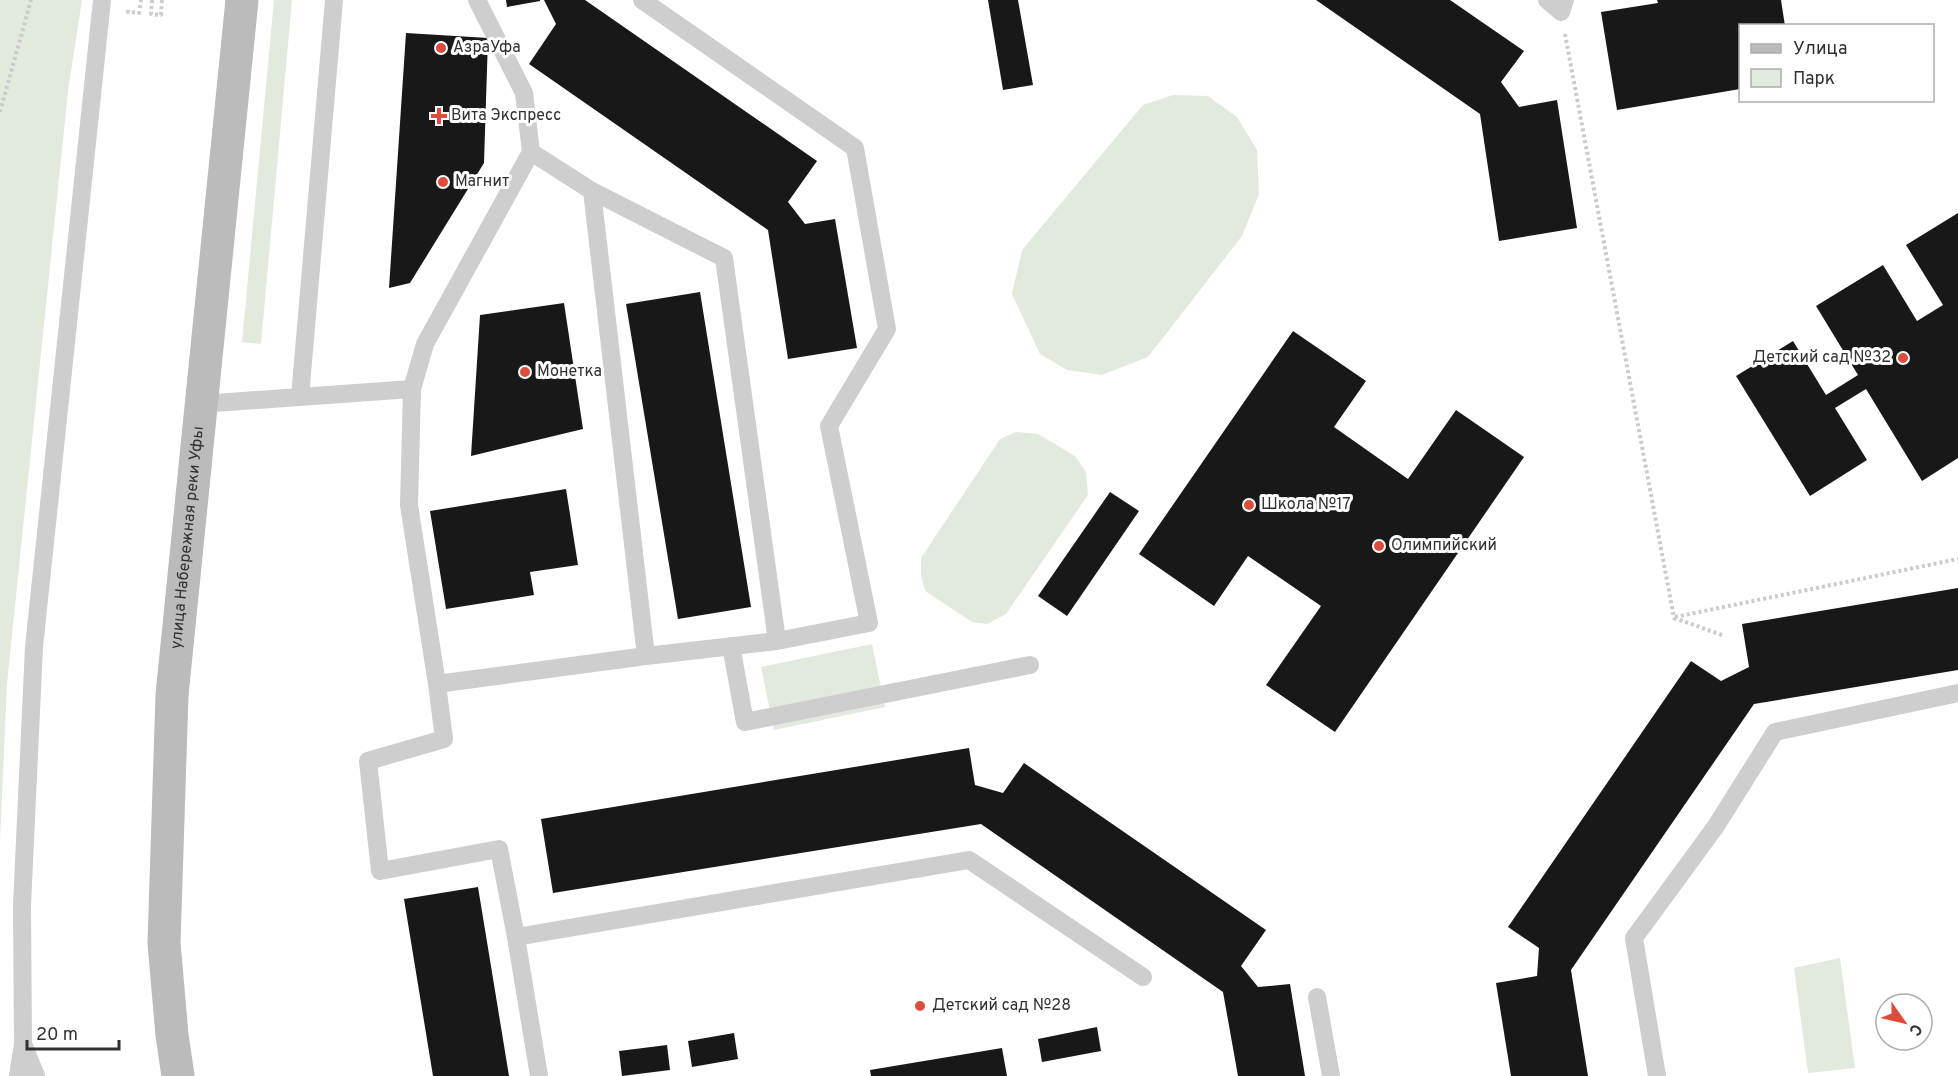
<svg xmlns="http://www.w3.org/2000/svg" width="1958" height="1076" viewBox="0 0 1958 1076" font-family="Overpass,sans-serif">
<rect width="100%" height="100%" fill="#fff"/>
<!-- green -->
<path fill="#e2eade" d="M0 0H82L68 91 7 684 0 842Z
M274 0H292L261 344 242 342Z
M1173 95 1208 96 1237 117 1257 150 1259 194 1242 236 1148 357 1102 375 1067 370 1040 354 1012 294 1022 250 1143 105Z
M1016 432 1038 434 1075 456 1086 472 1088 495 1006 614 987 624 972 622 925 591 921 575V558L1000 439Z
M872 644 885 707 774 730 761 667Z
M1840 958 1855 1068 1808 1073 1794 968Z"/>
<!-- building -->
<path fill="#181818" d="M506 0H540V1L507 7Z
M544 0H585L817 161 788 202 805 224 835 219 857 348 788 359 768 230 529 64 556 24Z
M988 0H1018L1033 85 1003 90Z
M1316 0H1450L1524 51 1501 82 1519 107 1557 100 1577 228 1499 241 1480 114Z
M1657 0H1781L1785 26H1740V89L1617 110 1601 12 1658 3Z
M406 33 488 38 484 163 410 283 389 288Z
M1958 213V458L1922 481 1866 389 1835 408 1867 460 1810 496 1736 376 1793 341 1826 395 1858 375 1816 306 1883 265 1917 321 1943 305 1906 245Z
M700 292 751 607 678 619 626 304Z
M564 303 583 429 471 456 480 315Z
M1293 331 1366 381 1334 427 1408 479 1456 410 1524 457 1335 732 1266 685 1321 606 1248 556 1214 606 1139 554Z
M566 489 578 565 530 572 534 595 446 609 430 511Z
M1110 492 1139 511 1067 616 1038 596Z
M1958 588V670L1754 704 1571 970 1588 1076H1511L1496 983 1537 976 1539 948 1508 927 1691 661 1721 681 1749 667 1742 624Z
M969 748 975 785 1003 793 1024 763 1266 930 1241 966 1258 987 1290 984 1305 1076H1238L1223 992 981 824 553 893 541 819Z
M478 887 509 1076H433L404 899Z
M1097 1027 1101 1051 1042 1062 1038 1039Z
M734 1033 738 1059 692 1067 688 1041Z
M667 1045 670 1070 622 1076 619 1051Z
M1002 1048 1007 1076H871L870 1070Z"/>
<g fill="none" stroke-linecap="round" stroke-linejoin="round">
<!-- path -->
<path stroke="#cbcbcb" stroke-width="4" stroke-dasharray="3 3" stroke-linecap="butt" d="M152 0 151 14 161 15 162 0
M128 10V12L139 13 141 0
M1565 34 1674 618 1722 635
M0 112 31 0
M1675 617 1958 559"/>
<!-- lane -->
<path stroke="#cecece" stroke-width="18" d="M642 0 855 148 887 329 829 426 869 623 777 641
M1547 0 1561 12 1565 0
M592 191 646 656
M412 389 425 344 531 152
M300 397 334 0
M201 404 412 389 409 505 437 684 444 739 368 761 380 871 499 849 516 937
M731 646 745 722 1030 665
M437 684 646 656 777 641 724 258 592 191 531 152 524 93 477 0
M1317 997 1331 1076
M23 1044 36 1076
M18 1076 23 1044 22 905 34 647 102 0
M539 1076 516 937 969 860 1143 977
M1657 1076 1634 938 1716 826 1775 732 1958 693"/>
<!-- secondary -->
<path stroke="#bbb" stroke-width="33" id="s1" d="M178 1076 172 1035 164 943 172 695 242 0"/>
</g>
<!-- markers -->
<g fill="#de4c3e" stroke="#fff" stroke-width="2">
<circle cx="441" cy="48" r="6"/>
<path d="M436 107h6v6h6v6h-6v6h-6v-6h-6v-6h6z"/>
<circle cx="443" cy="182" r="6"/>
<circle cx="1903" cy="358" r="6"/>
<circle cx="525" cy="372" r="6"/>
<circle cx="1249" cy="505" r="6"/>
<circle cx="1379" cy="546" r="6"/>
<circle cx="920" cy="1006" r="6"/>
</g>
<g text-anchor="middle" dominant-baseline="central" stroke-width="6" stroke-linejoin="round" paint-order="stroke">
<!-- poi labels -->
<g font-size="16" fill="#313131" stroke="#fff" text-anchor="start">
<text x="453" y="48">АзраУфа</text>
<text x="451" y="116">Вита Экспресс</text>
<text x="455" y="182">Магнит</text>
<text x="1891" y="358" text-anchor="end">Детский сад №32</text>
<text x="537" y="372">Монетка</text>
<text x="1261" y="505">Школа №17</text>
<text x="1391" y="546">Олимпийский</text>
<text x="932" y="1006">Детский сад №28</text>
</g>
<!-- street labels -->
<g font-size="16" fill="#313131" stroke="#fff">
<text stroke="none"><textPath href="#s1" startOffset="540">улица Набережная реки Уфы</textPath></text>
</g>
</g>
<!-- legend -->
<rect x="1739" y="24" width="195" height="78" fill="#ffffff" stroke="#adadad" stroke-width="1.5"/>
<rect x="1751" y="44" width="30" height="9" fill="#bbbbbb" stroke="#adadad" stroke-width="1.5"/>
<text x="1793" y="54" font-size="18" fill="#313131">Улица</text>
<rect x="1751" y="69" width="30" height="18" fill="#e2eade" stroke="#adadad" stroke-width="1.5"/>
<text x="1793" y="84" font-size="18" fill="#313131">Парк</text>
<!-- north arrow -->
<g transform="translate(1904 1022) rotate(124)"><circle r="28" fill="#ffffff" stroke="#adadad" stroke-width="1.5"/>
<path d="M0-4.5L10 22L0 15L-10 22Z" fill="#de4c3e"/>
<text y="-9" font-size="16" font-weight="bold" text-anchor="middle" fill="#313131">С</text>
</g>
<!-- scale -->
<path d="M27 1040v9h92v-9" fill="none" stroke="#313131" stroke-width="3"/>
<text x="36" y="1040" font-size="18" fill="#313131" stroke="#ffffff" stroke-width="4.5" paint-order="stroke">20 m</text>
</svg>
